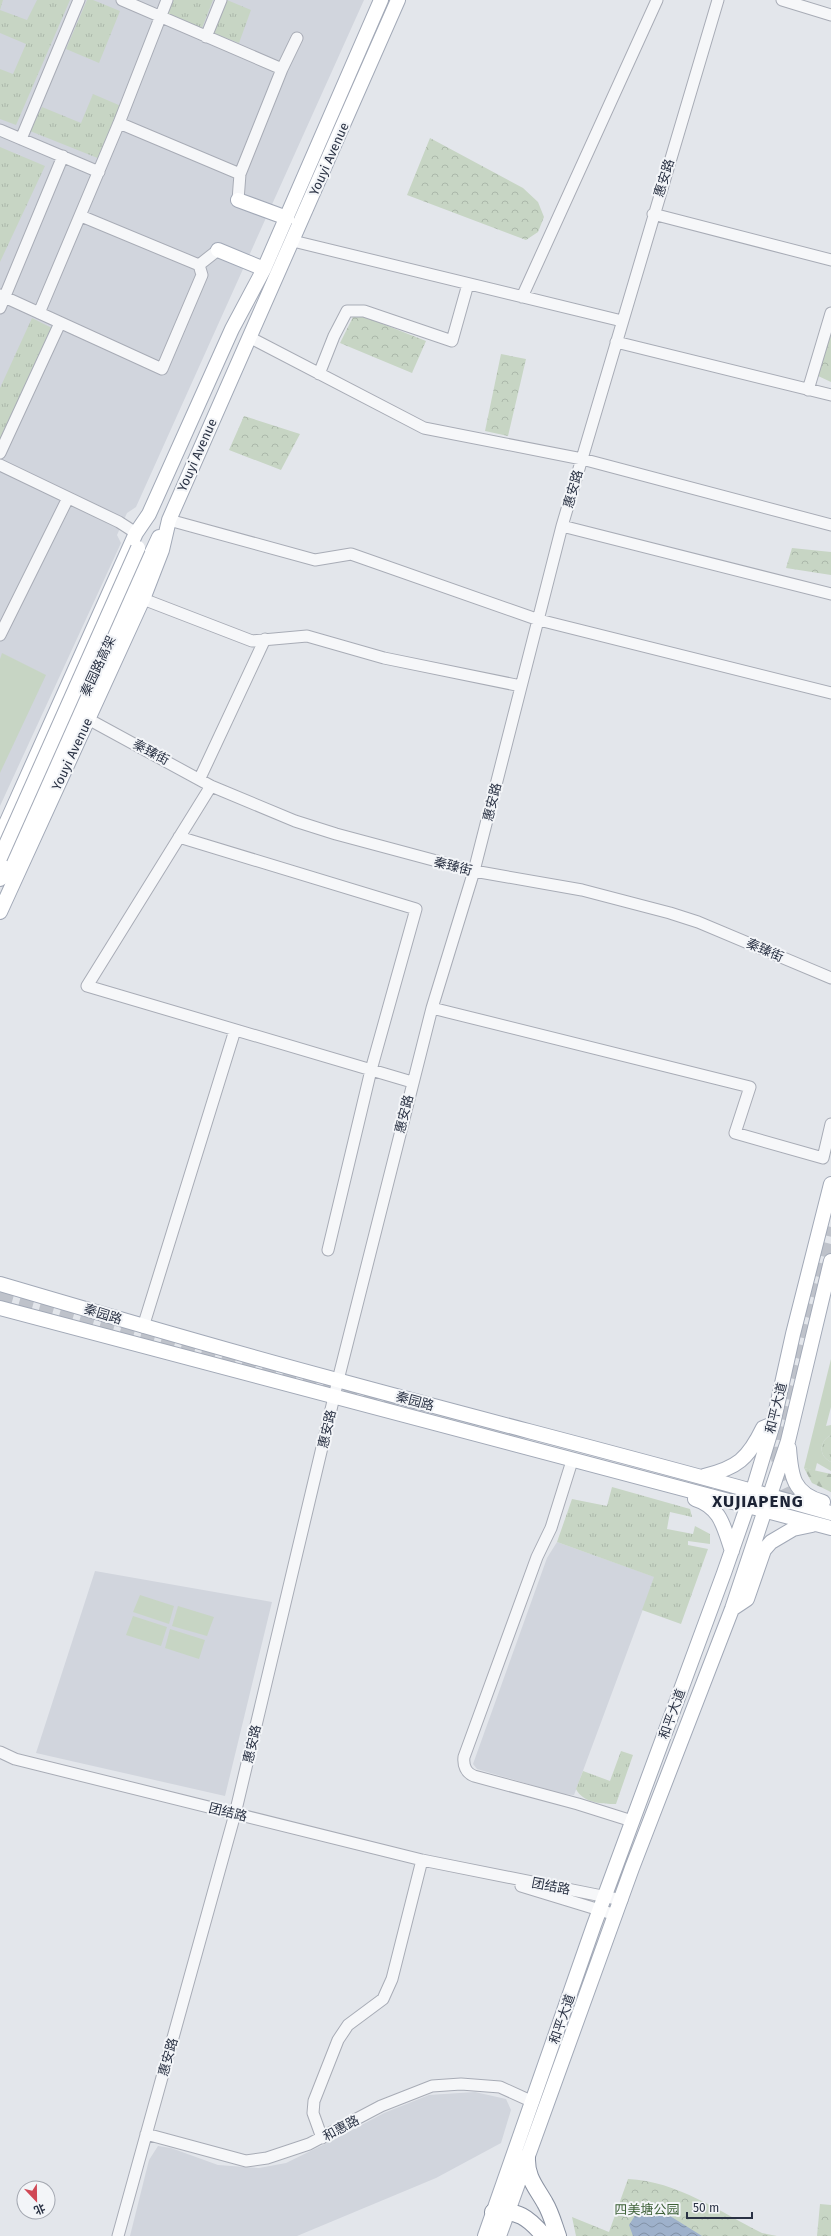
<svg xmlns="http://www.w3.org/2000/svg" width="831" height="2236" viewBox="0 0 831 2236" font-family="'Fira Sans','Noto Sans SC',sans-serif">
<defs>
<pattern id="grass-tufts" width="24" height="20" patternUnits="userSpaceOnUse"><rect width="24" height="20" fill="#c7d5c4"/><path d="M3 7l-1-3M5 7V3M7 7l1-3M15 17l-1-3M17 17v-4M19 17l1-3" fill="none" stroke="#abb7aa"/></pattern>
<pattern id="forest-firs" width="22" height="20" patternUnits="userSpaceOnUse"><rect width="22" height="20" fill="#c7d5c4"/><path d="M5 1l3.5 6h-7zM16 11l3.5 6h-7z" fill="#abb7aa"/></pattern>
<pattern id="park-crowns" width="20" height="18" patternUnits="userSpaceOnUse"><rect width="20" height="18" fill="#c7d5c4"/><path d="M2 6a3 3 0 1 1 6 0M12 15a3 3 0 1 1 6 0" fill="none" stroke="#abb7aa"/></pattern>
<pattern id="water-waves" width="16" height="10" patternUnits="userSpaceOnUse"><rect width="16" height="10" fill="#9eb1cb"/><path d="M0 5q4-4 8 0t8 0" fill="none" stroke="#8191a6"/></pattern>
</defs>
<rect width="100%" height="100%" fill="#e3e6eb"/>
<!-- built -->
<path fill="#d1d5dd" d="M0 0H364L136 507 127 513 117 535 121 543 0 806Z
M557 1542 655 1577 574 1795 562 1794 477 1769 473 1764 547 1558Z
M95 1571 272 1602 225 1796 36 1753Z
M475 2092 506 2099 511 2110 501 2143 436 2178 297 2236H130L149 2160 158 2146 171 2148 218 2165 259 2168 286 2163 335 2139 384 2113 429 2095Z"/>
<!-- grass -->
<path fill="url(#grass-tufts)" d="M0 0H3L0 10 27 20 37 0H70L16 125 0 119V69L13 74 26 44 0 33Z
M87 0H93L120 11 99 63 66 49Z
M173 0H213L202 28 167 15Z
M227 0 251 10 239 43 213 33Z
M93 94 121 106 100 159 30 131 42 107 81 123Z
M0 147 45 166 0 262Z
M32 318 52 328 0 441V388Z
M831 1435V1462C818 1456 819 1441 831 1435Z
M612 1487 690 1509 692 1517 670 1512 667 1529 693 1534 695 1526 710 1534V1544L688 1541V1545L708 1549 681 1624 642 1610 654 1577 557 1542 572 1499 607 1506Z
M621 1751 633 1755 616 1804C602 1804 583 1803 576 1789L583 1771 610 1781Z"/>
<!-- forest -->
<path fill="url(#forest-firs)" d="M804 1468 831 1474V1492L812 1483Z"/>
<!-- park -->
<path fill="url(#park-crowns)" d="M430 138 523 188 538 202 544 217 538 232 526 240 407 195Z
M355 313 426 341 412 373 340 343Z
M831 325V382L816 375Z
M501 354 526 359 508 436 485 431Z
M244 416 300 434 281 470 229 450Z
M792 548 831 552V575L786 568Z
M628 2179C677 2181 720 2212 762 2233L777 2236H576L572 2217 609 2232Z
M820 2204 831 2205V2236H817Z"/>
<!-- pitch -->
<path fill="#c7d5c4" d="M2 653 46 675 0 773V659Z
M831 1359V1407L826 1426 831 1425V1435C819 1441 818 1456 831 1462V1471L817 1463 815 1471 804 1468Z
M140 1595 174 1606 169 1624 133 1612Z
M178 1606 214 1617 207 1636 172 1626Z
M133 1616 167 1627 161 1646 126 1635Z
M170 1629 205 1640 199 1659 165 1648Z"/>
<!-- water -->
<path fill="url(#water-waves)" d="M651 2213 670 2216 702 2236H633L629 2225 636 2214Z"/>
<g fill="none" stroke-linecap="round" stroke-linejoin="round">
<!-- major-tunnel -->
<path stroke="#bec2ca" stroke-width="14" stroke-dasharray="14 7" stroke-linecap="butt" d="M0 1293 414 1411
M827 1524C789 1510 774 1473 778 1434L831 1227"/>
<!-- minor casing -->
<g stroke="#a8acb6" stroke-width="13">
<path id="minor" d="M122 0 282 69
M782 0 831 15
M206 37 221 0
M119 123 167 0
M0 130 99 172
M21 139 79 0
M240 174 282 69 297 38
M653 214 831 260
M81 216 199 265
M293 241 622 321
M0 295 162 369 202 275 199 265 218 250
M522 297 657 0
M0 308 63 156
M39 313 119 123 240 174 238 200
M249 337 424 428 582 459 831 525
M616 342 831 395
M319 374 334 336 347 311H364L452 341 468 284
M808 390 831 313
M0 453 60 323
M0 465 119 522 136 533
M169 520 315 560 351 554 539 620 831 693
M562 526 831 594
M143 599 252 641 307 636 384 658 521 686
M0 635 68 498
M88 719 211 786 295 821 336 834 474 871 582 890 670 913 698 922 831 978
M200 778 265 639
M211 786 87 986 412 1082
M179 837 416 909 371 1070 328 1250
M432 1008 750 1087 735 1133 823 1158 831 1124
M143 1327 235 1030
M572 1461 551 1528 537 1557 464 1757C463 1765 466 1773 474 1776L578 1804 632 1821
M0 1752 15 1759 422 1860 622 1900
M521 1886 616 1915
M146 2134 246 2161 267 2158 309 2144 381 2106 432 2086 461 2084 500 2087 533 2102
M322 2138 313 2113 314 2101 338 2040 348 2025 383 1999 392 1979 422 1860
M118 2236 235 1814 338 1380 432 1008 474 871 562 526 718 0"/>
</g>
<!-- major casing -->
<g stroke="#a2a9b7" stroke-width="16">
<path id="major" d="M238 200 287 218
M218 250 264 269
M0 837 136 533 149 514 232 329 264 269 381 0
M0 879 159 537
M0 912 143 599 162 550 169 520 398 0
M0 1284C112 1317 224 1350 337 1380 502 1425 667 1466 831 1513
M0 1308 831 1528
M789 1448C791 1476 793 1494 823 1502
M704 1476C737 1468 748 1459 763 1428L773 1424
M695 1499C721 1507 724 1528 732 1551
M732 1609 747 1599 764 1550 771 1542 793 1529 812 1525
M485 2236 594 1925 724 1573 753 1490 773 1424 793 1334 831 1184
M499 2236 632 1868 732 1609 788 1441 831 1261"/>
</g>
<!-- highway casing -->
<g stroke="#8a92a2" stroke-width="18">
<path id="highway" d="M527 2157C526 2177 536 2187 545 2203 551 2213 554 2225 558 2236
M493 2212C518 2210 528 2217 544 2236"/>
</g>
<!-- minor -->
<use href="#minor" stroke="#f6f7f9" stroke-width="11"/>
<!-- major -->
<use href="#major" stroke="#fff" stroke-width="14"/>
<!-- highway -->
<use href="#highway" stroke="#fff" stroke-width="16"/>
<!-- major-bridge casing -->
<g stroke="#a2a9b7" stroke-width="16" stroke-linecap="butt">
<path id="major-bridge" d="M0 858 138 548"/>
</g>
<!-- major-bridge -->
<use href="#major-bridge" stroke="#fff" stroke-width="14"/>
</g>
<g text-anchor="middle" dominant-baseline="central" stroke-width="4" stroke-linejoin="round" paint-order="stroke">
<!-- street labels -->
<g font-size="13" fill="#2a3244" stroke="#f3f5f8">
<text transform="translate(329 159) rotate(-66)">Youyi Avenue</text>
<text transform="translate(664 178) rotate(-73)">惠安路</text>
<text transform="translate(197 455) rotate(-66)">Youyi Avenue</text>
<text transform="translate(573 489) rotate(-74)">惠安路</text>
<text transform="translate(98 666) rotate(-65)">秦园路高架</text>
<text transform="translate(151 752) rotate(28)">秦臻街</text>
<text transform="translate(72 754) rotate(-65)">Youyi Avenue</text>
<text transform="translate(492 802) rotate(-76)">惠安路</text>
<text transform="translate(453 866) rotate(14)">秦臻街</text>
<text transform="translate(765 950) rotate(23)">秦臻街</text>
<text transform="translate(404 1114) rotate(-76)">惠安路</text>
<text transform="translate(103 1314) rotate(17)">秦园路</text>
<text transform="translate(415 1401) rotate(15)">秦园路</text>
<text transform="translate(776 1408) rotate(-76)">和平大道</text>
<text transform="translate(327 1429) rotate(-77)">惠安路</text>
<text transform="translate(672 1714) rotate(-70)">和平大道</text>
<text transform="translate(252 1744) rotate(-77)">惠安路</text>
<text transform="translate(228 1812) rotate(14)">团结路</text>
<text transform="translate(551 1886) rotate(11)">团结路</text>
<text transform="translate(562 2019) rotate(-71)">和平大道</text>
<text transform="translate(168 2057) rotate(-74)">惠安路</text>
<text transform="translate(341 2128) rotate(-28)">和惠路</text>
</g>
<!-- park labels -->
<g font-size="13" fill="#3d6037" stroke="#f3f5f8">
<text x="647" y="2209">四美塘公园</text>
</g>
<!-- district labels -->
<g font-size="17" font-weight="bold" letter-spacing="1" fill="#1c2335" stroke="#f3f5f8">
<text x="758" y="1501">XUJIAPENG</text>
</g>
</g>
<!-- north arrow -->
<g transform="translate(36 2200) rotate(158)"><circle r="19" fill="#f3f5f8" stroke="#a3a7b0"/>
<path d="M0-3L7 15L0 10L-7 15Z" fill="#d04855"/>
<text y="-6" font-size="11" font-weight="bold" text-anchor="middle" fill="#2a3244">北</text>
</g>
<!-- scale -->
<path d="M687 2212v6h65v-6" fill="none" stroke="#2a3244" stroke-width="2"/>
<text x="693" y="2212" font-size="12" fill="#2a3244" stroke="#f3f5f8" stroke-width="3" paint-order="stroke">50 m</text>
</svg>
